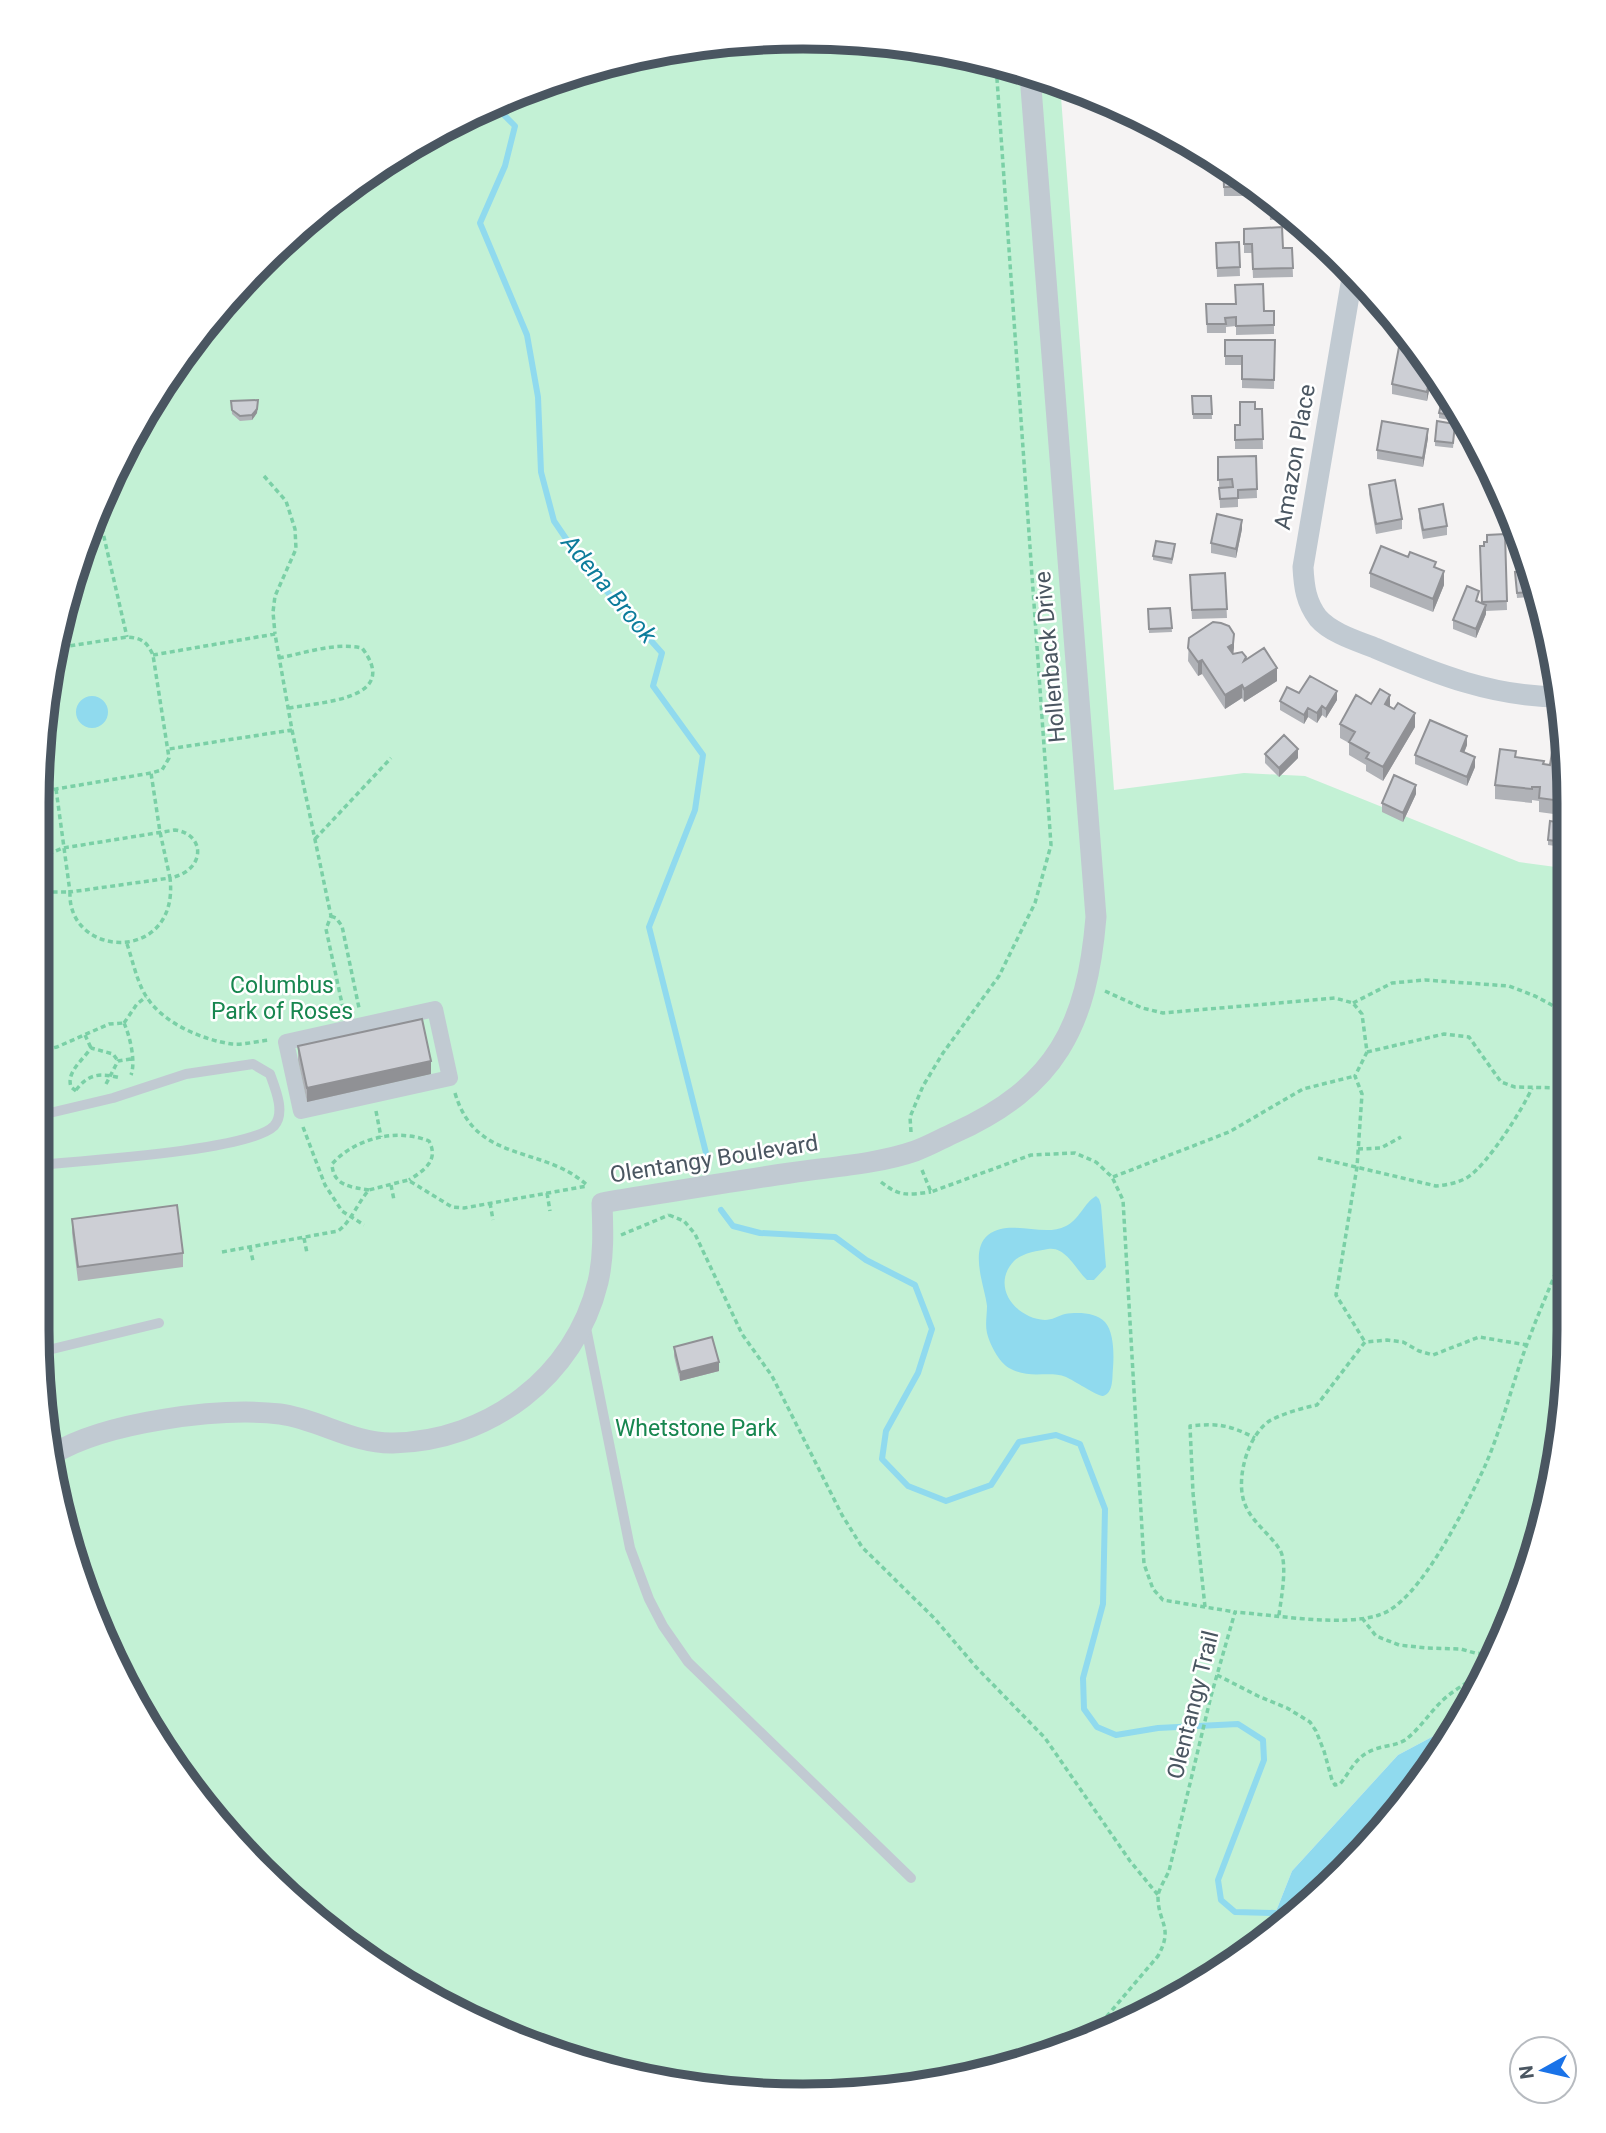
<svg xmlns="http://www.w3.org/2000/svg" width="1606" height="2133" viewBox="0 0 1606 2133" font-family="Roboto,sans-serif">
<rect width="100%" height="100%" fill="#f5f3f3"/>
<!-- green -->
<path fill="#c3f1d5" d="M803 37 952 51 1060 84 1114 790 1244 773 1305 776 1519 862 1563 868V1430L1528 1577 1466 1713 1460 1722 1398 1755 1292 1871 1267 1934 1229 1967 1050 2055 854 2095 653 2081 464 2017 297 1906 227 1835 140 1713 63 1529 37 1330 38 753 63 604 116 464 195 337 261 261 377 166 509 95 653 52Z
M1401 1804 1379 1836 1321 1886Z"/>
<!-- water -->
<path fill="#90daee" d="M76 712a16 16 0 1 1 32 0a16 16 0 1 1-32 0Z
M1096 1196 1099 1199 1101 1205 1106 1267 1094 1280H1087C1076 1270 1066 1246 1048 1249 1037 1251 1022 1253 1014 1261 990 1286 1016 1319 1045 1320 1052 1320 1058 1316 1065 1314 1077 1312 1096 1312 1105 1322 1114 1332 1114 1355 1113 1368 1112 1376 1114 1393 1103 1396 1099 1397 1073 1380 1066 1377 1049 1370 1029 1380 1009 1368 999 1362 990 1345 987 1333 985 1324 987 1315 987 1306 985 1287 969 1251 988 1235 1010 1218 1043 1238 1066 1226 1079 1220 1084 1203 1096 1196Z
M1460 1722 1401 1804 1321 1886 1267 1934 1292 1871 1398 1755Z"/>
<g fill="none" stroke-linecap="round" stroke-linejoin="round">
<!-- stream -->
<path stroke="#90daee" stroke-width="6" d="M493 104 515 126 505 166 480 223 527 335 538 397 541 472 554 521 586 568 662 653 653 686 703 755 695 810 649 927 706 1153
M721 1210 733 1226 760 1233 835 1237 866 1260 915 1285 932 1329 918 1373 886 1431 882 1459 908 1486 946 1501 991 1485 1019 1442 1056 1435 1080 1444 1105 1509 1103 1604 1083 1678 1084 1709 1097 1727 1116 1735 1158 1728 1238 1724 1263 1740 1264 1760 1218 1880 1221 1900 1235 1912 1275 1913"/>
<!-- path -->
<path stroke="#7ad0a6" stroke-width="3.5" stroke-dasharray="5 3.5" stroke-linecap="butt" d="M264 476 286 501 295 529 296 549 275 596 273 612 275 634
M98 511 127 637
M153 655 275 634 292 730 169 749
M279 658C305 653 336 642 362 648 402 700 320 702 289 708
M292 730 331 916 326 929 344 1013
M38 785 47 790 56 789 151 773 162 770 169 758 153 655C147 642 142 638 127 637L56 648
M56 789 70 892 170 878 160 832 151 773
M315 839 391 758
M38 884 50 892H70C67 959 180 964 170 878 206 871 206 834 175 830L63 848 46 855 38 862
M331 916 336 918 342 926 359 1008
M127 944C133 961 137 984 148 999 165 1024 203 1040 232 1044 244 1045 258 1041 270 1040
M1105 991 1142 1008 1163 1013 1335 998 1353 1003 1362 1014 1367 1052 1355 1076 1362 1094 1357 1167 1336 1295 1365 1342
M1353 1003 1392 983 1425 980 1509 986 1535 996 1563 1011
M124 1023C130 1036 136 1062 131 1075
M124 1023 137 1004 146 997
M85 1035 91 1048
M38 1045 48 1049 57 1047 109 1024 124 1023
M1367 1052 1444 1034 1469 1037 1501 1082 1515 1087 1563 1088
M37 1073 46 1075 50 1081 47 1093
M106 1084 118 1061 131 1059
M76 1090C89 1073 101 1073 121 1078
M37 1091 51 1096
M76 1091 71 1087C66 1072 83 1060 91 1048L113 1054 118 1061
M455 1093C476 1165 543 1144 588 1186
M376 1111 381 1137
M303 1127 325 1185 342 1211 364 1225
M911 1132 910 1117 923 1086 943 1053 999 976 1035 903 1051 845 996 65
M1358 1149 1381 1148 1401 1137
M1318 1158 1436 1186C1447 1185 1458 1183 1468 1177 1487 1165 1523 1109 1532 1088
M922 1170 931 1192 1031 1155 1075 1153 1096 1162 1112 1177 1123 1200 1144 1564 1153 1589 1163 1600 1235 1612
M1113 1177 1229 1132 1303 1089 1355 1076
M881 1182C900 1197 907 1195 931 1192
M391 1185 394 1200
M369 1190C351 1187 333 1186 332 1164 355 1138 397 1128 429 1141 439 1160 425 1170 409 1180
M547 1193 550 1211
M490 1203 493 1220
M669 1215 684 1221 695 1234 742 1334 772 1376 842 1515 862 1547 935 1619 976 1667 1045 1738 1130 1861 1158 1895
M621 1235 669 1215
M304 1238 307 1253
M250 1247 253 1261
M222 1252 338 1231C351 1222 358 1202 369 1190L408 1180 452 1207 464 1208 587 1186
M1205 1607 1193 1493 1190 1426C1218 1423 1230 1425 1255 1438
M1279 1615C1281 1599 1288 1564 1280 1550 1269 1532 1248 1520 1243 1498 1237 1474 1249 1433 1271 1420 1285 1413 1302 1408 1317 1405L1365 1342 1387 1340 1403 1342 1419 1351 1433 1355 1479 1337 1527 1345
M1362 1618 1376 1636 1399 1645 1427 1648 1461 1649 1475 1653 1493 1655
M1217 1675 1258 1696 1287 1708 1310 1722 1316 1731 1324 1751 1332 1780 1335 1785 1340 1784C1347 1776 1352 1765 1360 1758 1375 1744 1393 1748 1405 1740 1419 1730 1430 1712 1443 1700 1460 1684 1481 1679 1490 1656
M1090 2036 1158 1956C1174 1927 1158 1923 1158 1897 1158 1890 1166 1878 1169 1871L1211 1696 1235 1612C1275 1615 1342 1627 1379 1615 1420 1603 1467 1504 1485 1466 1502 1427 1512 1384 1527 1344 1538 1314 1551 1285 1563 1255"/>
<!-- service -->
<path stroke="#c1cad2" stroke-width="10" d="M37 1165C79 1161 249 1151 274 1126 286 1113 275 1088 270 1074L253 1064 186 1074 113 1098 37 1116
M585 1323 630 1548 649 1599 663 1626 688 1662 911 1878
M40 1352 159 1323"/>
<!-- pedestrian -->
<path stroke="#c1cad2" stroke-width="16" d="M435 1009 450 1078 301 1111 286 1042Z"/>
<!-- minor -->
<path stroke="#c1cad2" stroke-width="21" d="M1353 272 1303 567C1304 587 1306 602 1318 618 1331 633 1357 641 1375 648 1436 674 1493 697 1561 697
M53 1454C106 1422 219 1407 280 1414 318 1419 354 1444 393 1443 489 1441 575 1377 598 1282 604 1256 603 1230 602 1203 664 1193 727 1182 790 1173 830 1167 878 1164 915 1151 929 1146 941 1139 954 1133 1056 1087 1087 1026 1096 917L1030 75"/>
</g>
<!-- wall -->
<path fill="#b0b2b7" d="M1223 163 1228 166 1258 190V196H1224Z
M1269 199 1299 224H1279V219L1270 220Z
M1244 229 1283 248H1292L1293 277 1253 278 1252 253H1244Z
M1239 242 1240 276 1217 277 1216 243Z
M1206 304 1264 311H1274V334L1236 335V326L1226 327V333H1207Z
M1225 340H1275L1274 389 1242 388V365H1225Z
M1416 360 1433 368 1427 401 1392 394V384Z
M1192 396H1211L1212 419H1193Z
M231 401 258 404 257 413 252 420 240 421 232 414Z
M1453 402 1460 415 1459 422 1439 418V413Z
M1255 409H1262L1263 449H1235V425H1240Z
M1455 428 1453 448 1435 446V441Z
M1428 438 1423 467 1377 459V450Z
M1256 456 1257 498 1238 499V507L1220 508 1218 457Z
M1369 485 1402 519V529L1376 534 1369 494Z
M1419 509 1447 526V535L1423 539 1419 518Z
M1512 514 1516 529 1503 526V522Z
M1242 529 1236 558 1211 553V543Z
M1505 534 1507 610 1486 611V614L1476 638 1453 629V620L1479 600V602L1482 603 1480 546H1484L1487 542Z
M1175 548 1172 564 1153 560V556Z
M1436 568 1444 585 1433 612 1370 587V573Z
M1515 572 1531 584V597L1517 598Z
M1225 573 1227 618 1192 619 1190 584Z
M1170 608 1172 632 1149 633 1148 609Z
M1189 638 1246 660 1277 681 1244 702 1242 698 1225 709 1202 674 1198 676 1188 661Z
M1299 693 1337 700 1326 718 1322 715 1317 723 1308 717 1304 724 1280 710V701Z
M1371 704 1390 706 1415 727 1383 781 1366 771V765L1349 755V743L1340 738V724Z
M1467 745 1464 753 1475 767 1467 786 1415 764V755Z
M1563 748V803L1561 815 1539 812V801L1532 800V803L1495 799V785L1516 757 1550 765Z
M1265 754 1298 758 1279 777 1265 763Z
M1416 794 1403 822 1382 812V803Z
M1563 823V847L1548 845V840Z
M298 1046 431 1074 307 1102 298 1060Z
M72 1219 183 1253V1267L78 1281 72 1233Z
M674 1347 719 1371 680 1381 674 1356Z"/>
<!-- shaded-wall -->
<path fill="#909195" d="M1432 367 1433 372 1427 401V392Z
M258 400 257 413 252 420V415Z
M1428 429V438L1423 467V458Z
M1242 520V529L1236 558V549Z
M1444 571V585L1433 612V599Z
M1486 605V614L1476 638V629Z
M1234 634V648L1233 658 1228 647Z
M1202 660V674L1198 676V662Z
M1277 668V681L1244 702V689Z
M1242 685V698L1225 709V695Z
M1337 691V700L1326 718V709Z
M1390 695V709L1385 704Z
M1322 706V715L1317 723V713Z
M1308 708V717L1304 724V715Z
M1415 713V727L1383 781V767Z
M1467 736V745L1461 760V751Z
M1298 749V758L1279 777V768Z
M1475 757V767L1467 786V777Z
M1416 785V794L1403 822V813Z
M1563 790V803L1561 815V801Z
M431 1061V1074L307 1102V1088Z
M719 1362V1371L680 1381V1372Z"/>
<!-- building -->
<path fill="#cdcfd5" stroke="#909195" stroke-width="2" d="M1223 163 1228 166 1254 187H1224Z
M1269 199 1288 215H1279V210L1270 211Z
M1282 227 1283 248H1292L1293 268 1253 269 1252 244H1244V229Z
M1239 242 1240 267 1217 268 1216 243Z
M1263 284 1264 311H1274V325L1236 326V317L1225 318 1226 324H1207L1206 304H1236L1235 285Z
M1225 340H1275L1274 380 1242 379V356H1225Z
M1399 347 1416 350 1414 359 1428 362 1432 367 1427 392 1392 384Z
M1192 396H1211L1212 414H1193Z
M258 400 257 409 252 415 240 416 232 410 231 401Z
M1442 400 1453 402 1459 413V417L1439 413Z
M1240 402H1255V409H1262L1263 439 1235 440V425H1240Z
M1382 421 1428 429 1423 458 1377 450Z
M1437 421 1455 424 1453 443 1435 441Z
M1256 456 1257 489 1238 490V498L1220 499 1219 488 1233 487 1232 479 1218 480V457Z
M1395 480 1402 519 1376 524 1369 485Z
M1443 504 1447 526 1423 530 1419 509Z
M1217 514 1242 520 1236 549 1211 543Z
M1512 514 1515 524 1503 522Z
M1505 534 1507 601 1482 602 1480 546H1484V542H1487V535Z
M1156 541 1175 544 1172 559 1153 556Z
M1381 546 1408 557 1410 552 1436 562 1434 567 1444 571 1433 599 1370 573Z
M1527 571 1531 584V592L1517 593 1515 572Z
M1225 573 1227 609 1192 610 1190 575Z
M1467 586 1479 591 1476 601 1486 605 1476 629 1453 620Z
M1170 608 1172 628 1149 629 1148 609Z
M1213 622 1221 623 1229 626 1234 634 1233 644 1228 647 1233 654 1242 652 1246 657 1244 661 1264 648 1277 668 1244 689 1242 685 1225 695 1202 660 1198 662 1188 648 1189 638Z
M1310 676 1337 691 1326 709 1322 706 1317 713 1308 708 1304 715 1280 701 1287 687 1299 693Z
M1380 689 1390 695 1385 704 1394 709 1398 703 1415 713 1383 767 1366 758 1369 753 1349 742 1355 732 1340 724 1356 695 1371 704Z
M1430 720 1467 736 1461 751 1475 757 1467 777 1415 755Z
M1284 735 1298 749 1279 768 1265 754Z
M1553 746 1563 748V790L1561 801 1539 798 1540 787H1532V789L1495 785 1500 749 1516 751 1515 757 1544 761 1543 764 1550 765Z
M1394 775 1416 785 1403 813 1382 803Z
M1550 821 1563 823V842L1548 840Z
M422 1019 431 1061 307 1088 298 1046Z
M177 1205 183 1253 78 1267 72 1219Z
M712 1337 719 1362 680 1372 674 1347Z"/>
<g text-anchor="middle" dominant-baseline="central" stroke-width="5" stroke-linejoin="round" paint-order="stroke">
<!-- street labels -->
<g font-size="23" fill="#4a5661" stroke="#fff">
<text transform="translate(1295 457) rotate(-80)">Amazon Place</text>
<text transform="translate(1050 657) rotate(-95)">Hollenback Drive</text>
<text transform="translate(714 1159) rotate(-9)">Olentangy Boulevard</text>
<text transform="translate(1193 1705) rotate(-76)">Olentangy Trail</text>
</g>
<!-- park labels -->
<g font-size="23" fill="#17864f" stroke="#fff">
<text x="282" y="985">Columbus<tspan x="282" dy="26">Park of Roses</tspan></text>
<text x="696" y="1428">Whetstone Park</text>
</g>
<!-- water labels -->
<g font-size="24" font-style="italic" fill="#0c7c9b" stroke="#fff">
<text transform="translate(609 589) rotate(50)">Adena Brook</text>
</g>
</g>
<!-- crop -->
<path d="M0 0H1606V2133H0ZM803 49H803A754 754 0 0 1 1557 803V1330A754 754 0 0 1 803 2084H803A754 754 0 0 1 49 1330V803A754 754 0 0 1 803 49Z" fill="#fff" fill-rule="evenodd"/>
<path fill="none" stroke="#4a5661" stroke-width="9" d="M803 49H803A754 754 0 0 1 1557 803V1330A754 754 0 0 1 803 2084H803A754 754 0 0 1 49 1330V803A754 754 0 0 1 803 49Z"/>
<!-- north arrow -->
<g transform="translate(1543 2070) rotate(262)"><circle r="33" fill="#ffffff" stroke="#b7bbc0" stroke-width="2"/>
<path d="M0-5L12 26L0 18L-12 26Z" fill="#1a73e8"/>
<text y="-10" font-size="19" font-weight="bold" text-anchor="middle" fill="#4a5661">N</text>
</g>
</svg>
